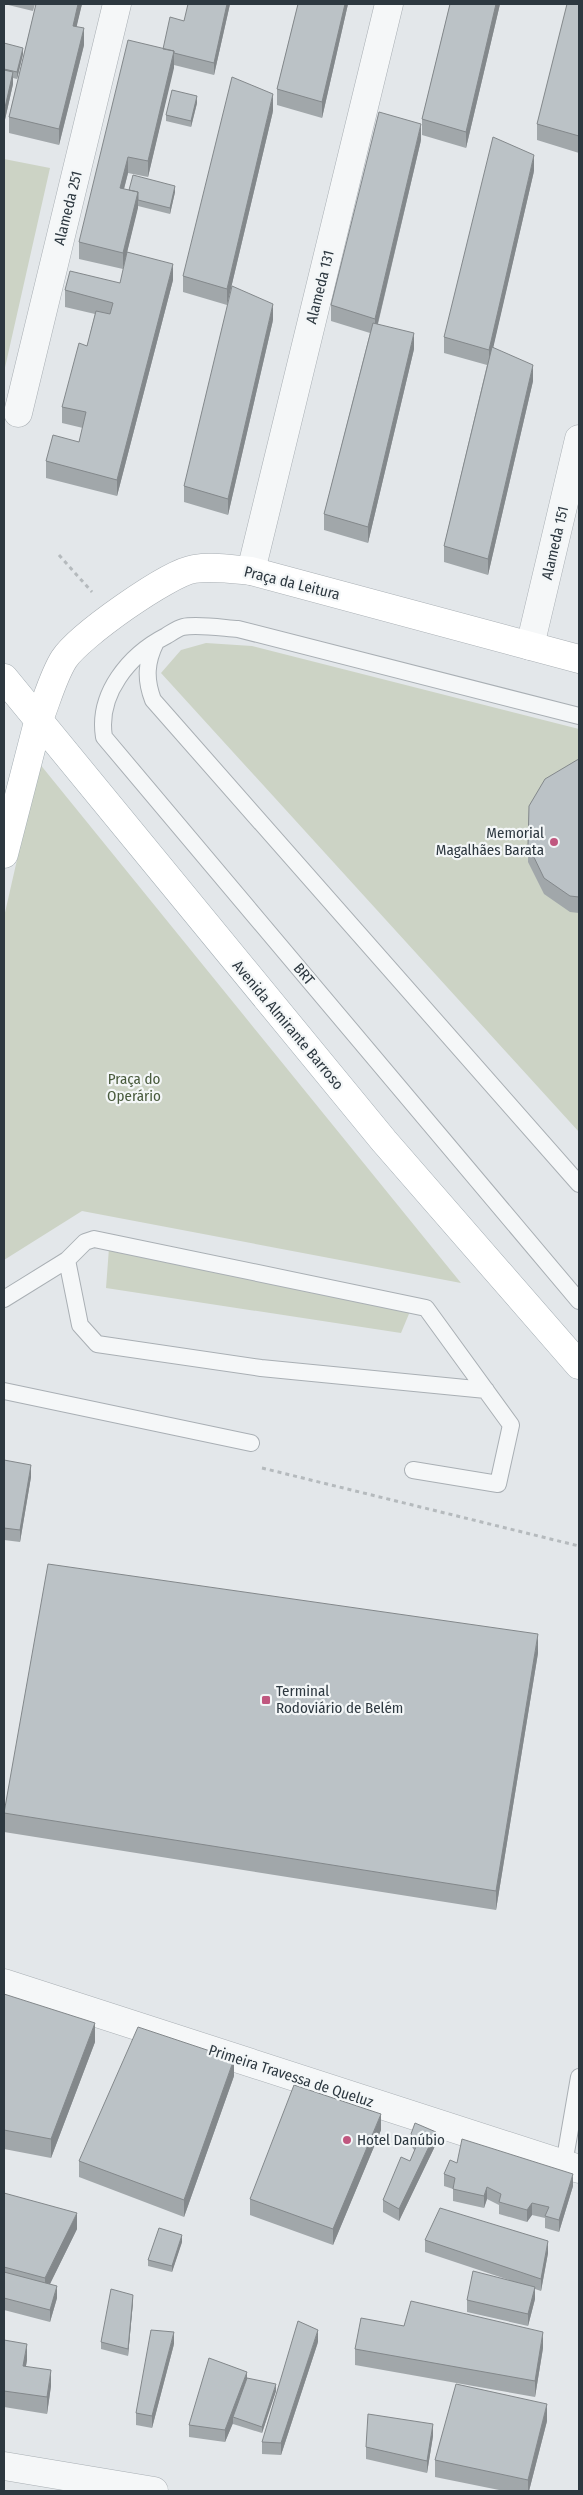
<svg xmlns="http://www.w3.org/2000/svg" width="583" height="2495" viewBox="0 0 583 2495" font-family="'Fira Sans Condensed',sans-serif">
<rect width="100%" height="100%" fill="#e3e7ea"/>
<!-- green -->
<path fill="#ccd3c5" d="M4 159 50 168 4 372Z
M206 643 252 646 579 729V1132L161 673 181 650Z
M39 763 461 1283 82 1211 4 1260V917Z
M109 1248 411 1309 401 1333 106 1288Z"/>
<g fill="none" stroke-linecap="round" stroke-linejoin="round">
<!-- lane casing -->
<g stroke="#a9afb4" stroke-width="18">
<path id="lane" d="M156 642C146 662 145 679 153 700L579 1184
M579 716 238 629C223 628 197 624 183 627 178 628 171 633 166 636 129 655 97 694 104 737L579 1301
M67 1260 80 1325 97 1344 261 1368 486 1390
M4 1299 67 1260 85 1242 94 1239 426 1308 511 1425 498 1484 413 1470
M4 1391 251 1443
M564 2164 579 2077"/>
</g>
<!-- street casing -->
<g stroke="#a9afb4" stroke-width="29">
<path id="street" d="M18 413 117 4
M251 571 389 4
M530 646 579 439
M4 1983 579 2169
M4 2466 154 2491"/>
</g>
<!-- secondary casing -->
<g stroke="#a9afb4" stroke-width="29">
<path id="secondary" d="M38 722C46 703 53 676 64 659 79 636 168 573 194 569 212 566 232 569 251 571L579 659"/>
</g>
<!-- primary casing -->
<g stroke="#a4aeb4" stroke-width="29">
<path id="primary" d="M4 678 384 1141 579 1365
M4 854 38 722"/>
</g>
<!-- path -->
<path stroke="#b5babd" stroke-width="3" stroke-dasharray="4 4" stroke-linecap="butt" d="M59 555 92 592
M262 1468 579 1546"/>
<!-- lane -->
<use href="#lane" stroke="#f5f7f8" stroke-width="16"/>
<!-- street -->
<use href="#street" stroke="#f5f7f8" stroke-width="28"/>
<!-- secondary -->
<use href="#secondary" stroke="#fff" stroke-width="28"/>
<!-- primary -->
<use href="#primary" stroke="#fff" stroke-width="28"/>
</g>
<!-- wall -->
<path fill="#a1a7aa" d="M4 4H35L33 11Z
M36 4H82L76 27 84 45 59 145 9 133V117Z
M230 4 214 75 174 65 148 177 128 173 124 189 129 190 175 192 170 214 138 206 123 269 79 259V242L163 49 184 21Z
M298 4H348L322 118 277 105V89Z
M450 4H500L466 148 422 135V119Z
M579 4V153L537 140V124Z
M4 43 23 54 17 79 13 78V84L4 124Z
M197 103 191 127 166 121V115Z
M273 111 227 305 183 292V276Z
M421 140 378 324 414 349 368 543 324 530V514L370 333 331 321V305Z
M534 171 493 347 533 381 488 575 444 562V546L487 365 444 353V337Z
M173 280 117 496 46 478V461L79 442 83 428 62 423V407L87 346 95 314 65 307V290L120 283Z
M273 320 228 515 184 502V486Z
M579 759V913L570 912 544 894 528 862 529 806Z
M4 1460 31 1477 20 1542 4 1540Z
M538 1653 496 1910 4 1832V1813Z
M4 1994 95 2042 51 2158 4 2149Z
M234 2076 184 2217 79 2177V2161Z
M381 2130 333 2245 250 2215V2199Z
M411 2134 436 2144 399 2221 383 2212V2200L410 2161 415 2151 411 2146Z
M457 2163 573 2186 559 2232 545 2228V2218L532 2215 527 2222 499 2214V2205L487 2199 484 2208 453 2201V2189L444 2186V2174Z
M4 2193 77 2229 50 2284 57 2298 50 2322 4 2310Z
M425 2240 548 2253 541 2291 535 2289V2299L528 2326 467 2312V2300L509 2280 425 2252Z
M182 2242 172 2272 148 2266V2260Z
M133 2302 128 2356 101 2349V2342Z
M404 2326 543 2348 535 2397 355 2365V2349Z
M4 2340 27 2360 26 2366 51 2386 47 2414 4 2407Z
M318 2342 281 2455 262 2454V2442Z
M174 2344 152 2428 136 2425V2413Z
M247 2378 276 2391 262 2433 233 2424V2423L225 2442 189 2437V2425Z
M547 2421 529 2491H504L435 2477V2460Z
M433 2436 427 2473 366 2459V2447Z"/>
<!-- shaded-wall -->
<path fill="#83888b" d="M78 4H82L73 42V26Z
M227 4H230L214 75V63Z
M345 4H348L322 118V102Z
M496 4H500L466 148V132Z
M84 28V45L59 145V129Z
M23 48V54L17 79V72Z
M174 51V68L148 177V161Z
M13 72V84L4 124V112Z
M273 94V111L227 305V289Z
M197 96V103L191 127V121Z
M421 124V140L375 335V319Z
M534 155V171L489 366V350Z
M128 157V173L120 204V188Z
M175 186V192L170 214V208Z
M138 192V208L123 269V253Z
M173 264V280L117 496V480Z
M273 304V320L228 515V499Z
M414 333V349L368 543V527Z
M533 365V381L488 575V559Z
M31 1465V1477L20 1542V1530Z
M538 1634V1653L496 1910V1891Z
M95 2023V2042L51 2158V2139Z
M234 2059V2076L184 2217V2200Z
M381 2114V2130L333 2245V2229Z
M436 2132V2144L399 2221V2209Z
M573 2174V2186L559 2232V2220Z
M487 2187V2199L484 2208V2196Z
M532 2203V2215L527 2222V2210Z
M77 2213V2229L45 2294V2278Z
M182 2235V2242L172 2272V2266Z
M548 2241V2253L541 2291V2279Z
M57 2286V2298L50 2322V2310Z
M535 2287V2299L528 2326V2314Z
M133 2295V2302L128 2356V2349Z
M318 2330V2342L281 2455V2443Z
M174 2332V2344L152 2428V2416Z
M543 2332V2348L535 2397V2381Z
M27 2344V2360L23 2382V2366Z
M51 2370V2386L47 2414V2397Z
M247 2372V2384L233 2417V2423L225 2442V2430Z
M276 2384V2391L262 2433V2427Z
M547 2404V2421L529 2491H528V2480Z
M433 2424V2436L427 2473V2461Z"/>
<!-- building -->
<path fill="#bbc2c6" stroke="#83888b" d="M36 4H78L73 26 84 28 59 129 9 117Z
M188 4H227L214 63 174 53V51L163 49 170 17 184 21Z
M298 4H345L322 102 277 89Z
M450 4H496L466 132 422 119Z
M567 4H579V136L537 124Z
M128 40 174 51 148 161 128 157 120 188 138 192 123 253 79 242Z
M4 43 23 48 17 72 4 69Z
M4 70 13 72 4 112Z
M232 77 273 94 227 289 183 276Z
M172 90 197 96 191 121 166 115Z
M379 112 421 124 375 319 331 305Z
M493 137 534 155 489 350 444 337Z
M133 175 175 186 170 208 138 200V192L129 190Z
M127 252 173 264 117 480 46 461 53 435 79 442 86 412 62 407 79 343 87 346 96 311 110 314 113 303 65 290 70 271 120 283Z
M232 286 273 304 228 499 184 486Z
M373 323 414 333 368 527 324 514Z
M492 347 533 365 488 559 444 546Z
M579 759V897L570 896 544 878 528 845 529 806 545 779 577 760Z
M4 1460 31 1465 20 1530 4 1528Z
M48 1564 538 1634 496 1891 4 1813Z
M4 1994 95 2023 51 2139 4 2130Z
M138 2027 234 2059 184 2200 79 2161Z
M294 2085 381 2114 333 2229 250 2199Z
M415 2123 436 2132 399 2209 383 2200 401 2157 410 2161 418 2142 411 2134Z
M462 2139 573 2174 559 2220 545 2216 549 2207 532 2203 527 2210 499 2202 501 2194 487 2187 484 2196 453 2189 455 2178 444 2174 450 2160 457 2163Z
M4 2193 77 2213 45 2278 4 2267Z
M440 2208 548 2241 541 2279 425 2240Z
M159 2228 182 2235 172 2266 148 2260Z
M473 2271 535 2287 528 2314 467 2300Z
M4 2272 57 2286 50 2310 4 2298Z
M111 2289 133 2295 128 2349 101 2342Z
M411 2301 543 2332 535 2381 355 2349 361 2318 404 2326Z
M298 2321 318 2330 281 2443 262 2442Z
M151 2330 174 2332 152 2416 136 2413Z
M4 2340 27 2344 23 2366 51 2370 47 2397 4 2391Z
M209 2358 247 2372 225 2430 189 2425Z
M247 2378 276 2384 262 2427 233 2417Z
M456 2384 547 2404 528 2480 435 2460Z
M368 2414 433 2424 427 2461 366 2447Z"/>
<!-- markers -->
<g fill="#c0577f" stroke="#f3f6f7" stroke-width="2">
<circle cx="554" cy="842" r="5"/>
<rect x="261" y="1695" width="10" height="10" rx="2.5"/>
<circle cx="347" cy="2140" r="5"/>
</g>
<g text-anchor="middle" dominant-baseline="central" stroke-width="4.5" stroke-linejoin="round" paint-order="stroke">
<!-- street labels -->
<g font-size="15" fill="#2d3840" stroke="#f3f6f7">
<text transform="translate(68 208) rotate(-76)">Alameda 251</text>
<text transform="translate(320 287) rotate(-76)">Alameda 131</text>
<text transform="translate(555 543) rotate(-77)">Alameda 151</text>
<text transform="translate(292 583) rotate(14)">Praça da Leitura</text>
<text transform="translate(304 974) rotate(50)">BRT</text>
<text transform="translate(288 1025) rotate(50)">Avenida Almirante Barroso</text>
<text transform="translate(291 2076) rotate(18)">Primeira Travessa de Queluz</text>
</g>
<!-- poi labels -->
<g font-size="15" fill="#2d3840" stroke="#f3f6f7" text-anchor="start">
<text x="544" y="833" text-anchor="end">Memorial<tspan x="544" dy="17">Magalhães Barata</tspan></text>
<text x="276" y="1691">Terminal<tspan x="276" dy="17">Rodoviário de Belém</tspan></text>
<text x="357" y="2140">Hotel Danúbio</text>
</g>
<!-- park labels -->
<g font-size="15" fill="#485a3c" stroke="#f3f6f7">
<text x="134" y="1079">Praça do<tspan x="134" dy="17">Operário</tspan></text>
</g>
</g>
<!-- border -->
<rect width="583" height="2495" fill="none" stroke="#2d3840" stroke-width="10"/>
</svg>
